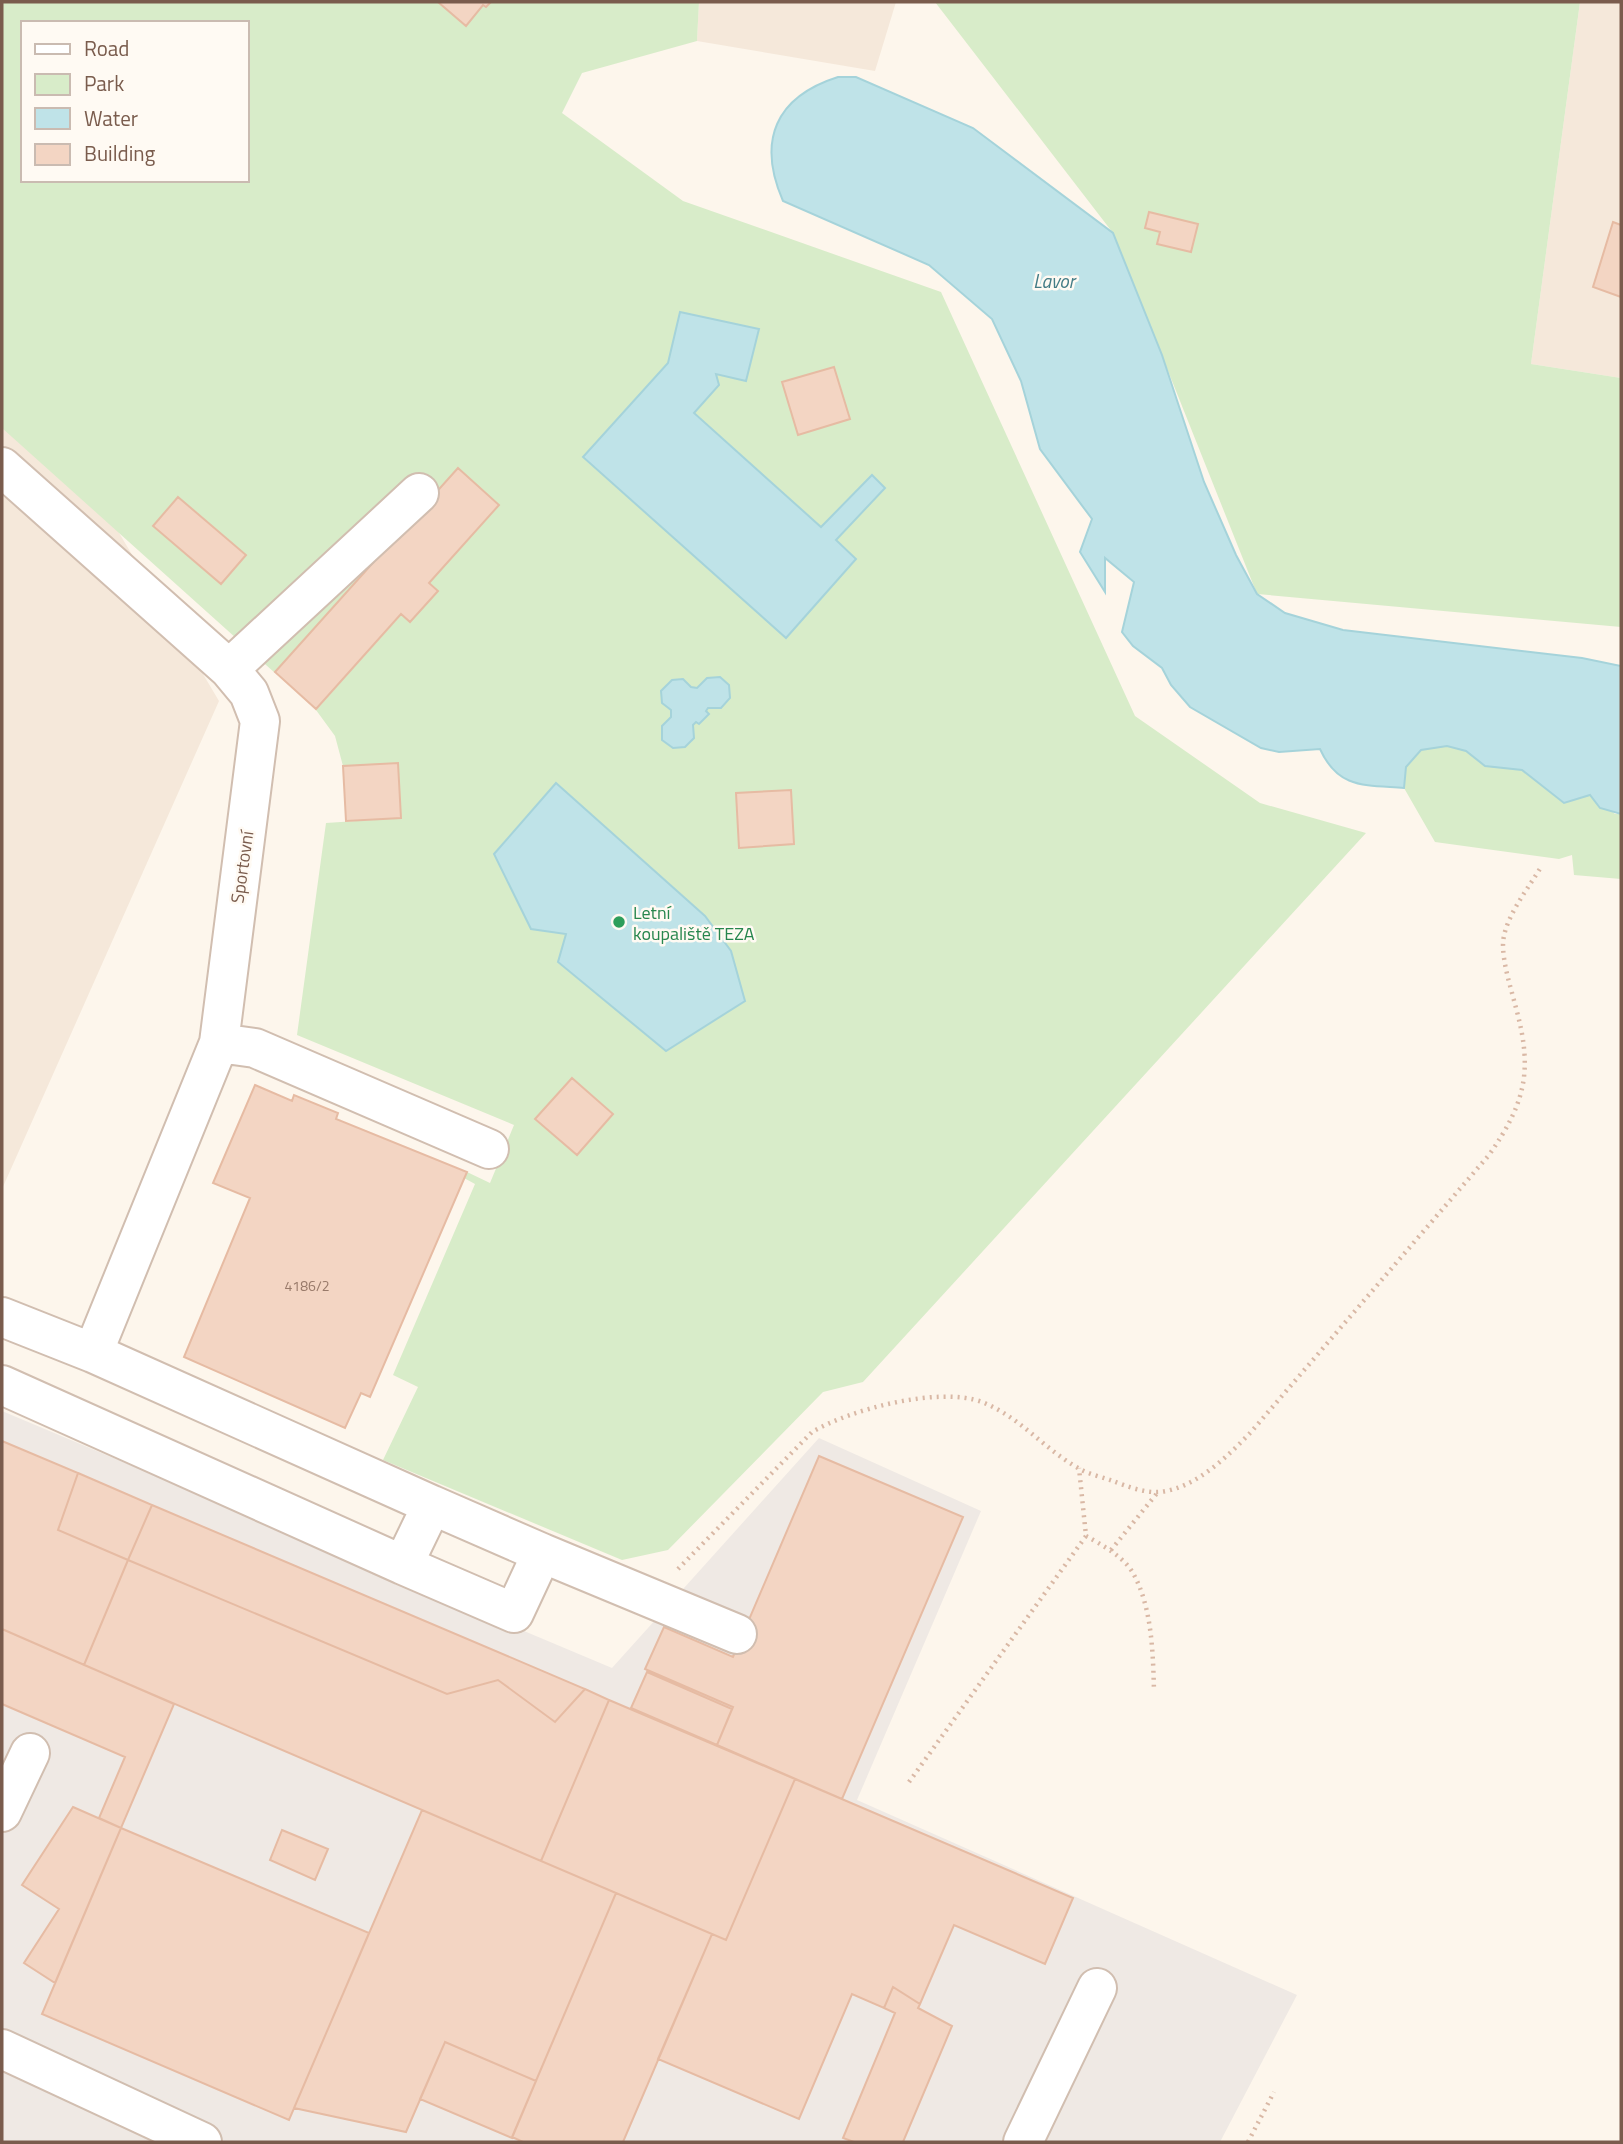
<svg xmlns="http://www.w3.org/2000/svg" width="1623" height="2144" viewBox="0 0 1623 2144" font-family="'Titillium Web',sans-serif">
<rect width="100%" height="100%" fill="#fdf6ec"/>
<!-- residential -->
<path fill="#f5e8da" d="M699 2H896L875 71 697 41Z
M1580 2H1621V378L1531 364Z
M2 336 219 701 2 1189Z"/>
<!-- industrial -->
<path fill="#efe9e4" d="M2 1411 612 1668 819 1438 981 1511 857 1800 1297 1995 1220 2142H2Z"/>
<!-- green -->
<path fill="#d8ecc9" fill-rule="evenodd" d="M2 2H699L697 41 582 73 562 113 683 201 941 292 1135 716 1260 803 1366 833 863 1382 823 1392 668 1550 622 1560 383 1460 418 1387 393 1375 475 1184 464 1178 467 1172 490 1183 514 1125 297 1035 326 823 401 818 398 764 343 766 335 736 316 710 401 615 410 622 437 592 428 584 499 505 458 469 275 673 2 428ZM23 23H247V180H23Z
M935 2H1580L1531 364 1621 378V627L1257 594 1113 233Z
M1447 746 1466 751 1485 766 1522 770 1564 803 1590 794 1615 814H1621V879L1574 875 1572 855 1559 859 1435 842 1404 788 1406 767 1421 750Z"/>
<!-- water -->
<path fill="#bfe3e8" stroke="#a5d3da" stroke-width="2" d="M838 77H856L973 128 1113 233 1162 355 1204 482 1236 555 1257 594 1285 613 1343 630 1582 658 1621 666V814L1600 808 1590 795 1564 803 1522 770 1485 766 1466 751 1447 746 1421 750 1406 767 1404 788C1365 785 1338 789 1320 749L1279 752 1261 748 1190 707 1171 685 1162 668 1133 646 1122 632 1134 582 1105 558V592L1080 552 1092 519 1040 449 1021 381 992 319 929 265 783 201C757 141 775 97 838 77Z
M680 312 759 329 746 381 716 374 719 385 694 413 821 527 872 475 885 488 836 540 856 559 786 638 583 457 668 363Z
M720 677 729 685 730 698 721 708H708L706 711 709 714 699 724 696 722 693 725 694 738 685 747 673 748 662 740V726L671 717V710L662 703 661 691 672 680 683 679 691 687 697 688 707 678Z
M556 783 705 916 731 951 745 1001 666 1051 558 962 566 934 531 929 494 854Z"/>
<!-- building -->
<path fill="#f3d5c3" stroke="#e6bba3" stroke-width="2" d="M438 2H491L486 7 483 5 466 26Z
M1149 212 1198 224 1191 252 1157 244 1160 232 1145 228Z
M1613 222 1621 225V297L1593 287Z
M834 367 850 419 798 435 782 382Z
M458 468 499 505 429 583 438 591 410 622 401 614 316 709 275 672Z
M178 497 246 555 221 584 153 526Z
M398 763 401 818 346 821 343 766Z
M791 790 794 844 739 848 736 793Z
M572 1078 613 1114 577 1155 535 1119Z
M255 1085 292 1101 294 1095 338 1113 336 1119 467 1172 370 1397 361 1393 345 1428 184 1357 250 1198 213 1183Z
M2 1441 78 1473 58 1530 128 1560 84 1665 2 1629Z
M819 1456 963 1517 842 1799 717 1745 733 1707 645 1669 664 1627 733 1657Z
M78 1473 152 1505 128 1560 58 1530Z
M152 1505 585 1689 555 1722 498 1680 447 1694 128 1560Z
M128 1560 447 1694 498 1680 555 1722 585 1689 609 1700 541 1861 84 1665Z
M2 1629 174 1704 121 1828 99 1818 125 1757 2 1704Z
M647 1672 732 1709 717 1745 631 1708Z
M609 1700 795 1779 726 1940 541 1861Z
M795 1779 1073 1898 1045 1964 954 1925 920 2004 893 1987 884 2008 852 1994 799 2119 658 2059 712 1934 726 1940Z
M73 1807 121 1828 55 1983 24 1963 59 1909 22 1885Z
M422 1810 616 1893 536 2081 445 2042 406 2132 294 2108Z
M121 1828 369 1933 289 2120 42 2014Z
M282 1830 328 1849 315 1880 270 1860Z
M616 1893 712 1934 623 2142H523L512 2137Z
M893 1987 920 2004 918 2008 952 2026 903 2142H854L843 2138 895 2013 884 2008Z
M445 2042 536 2081 512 2138 420 2099Z"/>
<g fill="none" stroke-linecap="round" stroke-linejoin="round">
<!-- minor casing -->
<g stroke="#d1beb0" stroke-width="42">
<path id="minor" d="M2 467 229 669 249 693 260 721 219 1043 93 1353
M229 669 419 493
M219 1043 255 1048 489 1149
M2 1317 93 1353 432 1505 403 1565 2 1385
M542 1553 737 1634
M403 1565 514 1613 542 1553 432 1505
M2 1812 30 1753
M2 2049 202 2142
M1023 2142 1097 1988"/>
</g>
<!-- path -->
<path stroke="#d9b8a5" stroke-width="4.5" stroke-dasharray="2 5" stroke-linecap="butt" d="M1086 1536C1102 1545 1123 1556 1133 1573 1152 1607 1153 1653 1154 1691
M1111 1550 1158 1492
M678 1569 812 1432C851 1409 939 1386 982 1402 1020 1417 1043 1448 1078 1468 1088 1474 1102 1477 1113 1481 1126 1486 1144 1493 1159 1492 1195 1489 1228 1456 1251 1432L1489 1155C1526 1102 1533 1070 1516 1008 1511 988 1503 965 1503 944 1504 918 1528 889 1541 867
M909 1782 1086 1536 1079 1468
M1248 2142 1274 2092"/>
<!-- minor -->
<use href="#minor" stroke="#fff" stroke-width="38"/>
</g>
<!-- markers -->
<circle fill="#2e9e5b" stroke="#fffaf3" stroke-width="2.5" cx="619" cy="922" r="7"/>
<g text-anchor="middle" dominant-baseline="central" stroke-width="5" stroke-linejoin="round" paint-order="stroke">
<!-- number labels -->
<g font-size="14" fill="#987a6a">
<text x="307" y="1285">4186/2</text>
</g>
<!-- street labels -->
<g font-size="18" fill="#7a5c4d" stroke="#fffaf3">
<text transform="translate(242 867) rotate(-82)">Sportovní</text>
</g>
<!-- leisure labels -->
<g font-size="18" fill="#27864d" stroke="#fffaf3" text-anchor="start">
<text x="633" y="912">Letní<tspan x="633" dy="21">koupaliště TEZA</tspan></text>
</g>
<!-- water labels -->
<g font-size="19" font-style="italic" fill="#437c86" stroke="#fffaf3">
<text x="1054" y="280">Lavor</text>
</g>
</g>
<!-- border -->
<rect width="1623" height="2144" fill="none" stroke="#7a5c4d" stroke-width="7"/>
<!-- legend -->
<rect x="21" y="21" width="228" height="161" fill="#fffaf3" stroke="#cabbb1" stroke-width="2"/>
<rect x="35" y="44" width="35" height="10" fill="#ffffff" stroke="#cabbb1" stroke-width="2"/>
<text x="84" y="56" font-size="21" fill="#7a5c4d">Road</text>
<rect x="35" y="74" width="35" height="21" fill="#d8ecc9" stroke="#cabbb1" stroke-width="2"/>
<text x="84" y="91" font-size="21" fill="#7a5c4d">Park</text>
<rect x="35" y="108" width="35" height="21" fill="#bfe3e8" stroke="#cabbb1" stroke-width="2"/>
<text x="84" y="126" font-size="21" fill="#7a5c4d">Water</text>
<rect x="35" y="144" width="35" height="21" fill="#f3d5c3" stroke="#cabbb1" stroke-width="2"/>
<text x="84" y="161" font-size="21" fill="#7a5c4d">Building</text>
</svg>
